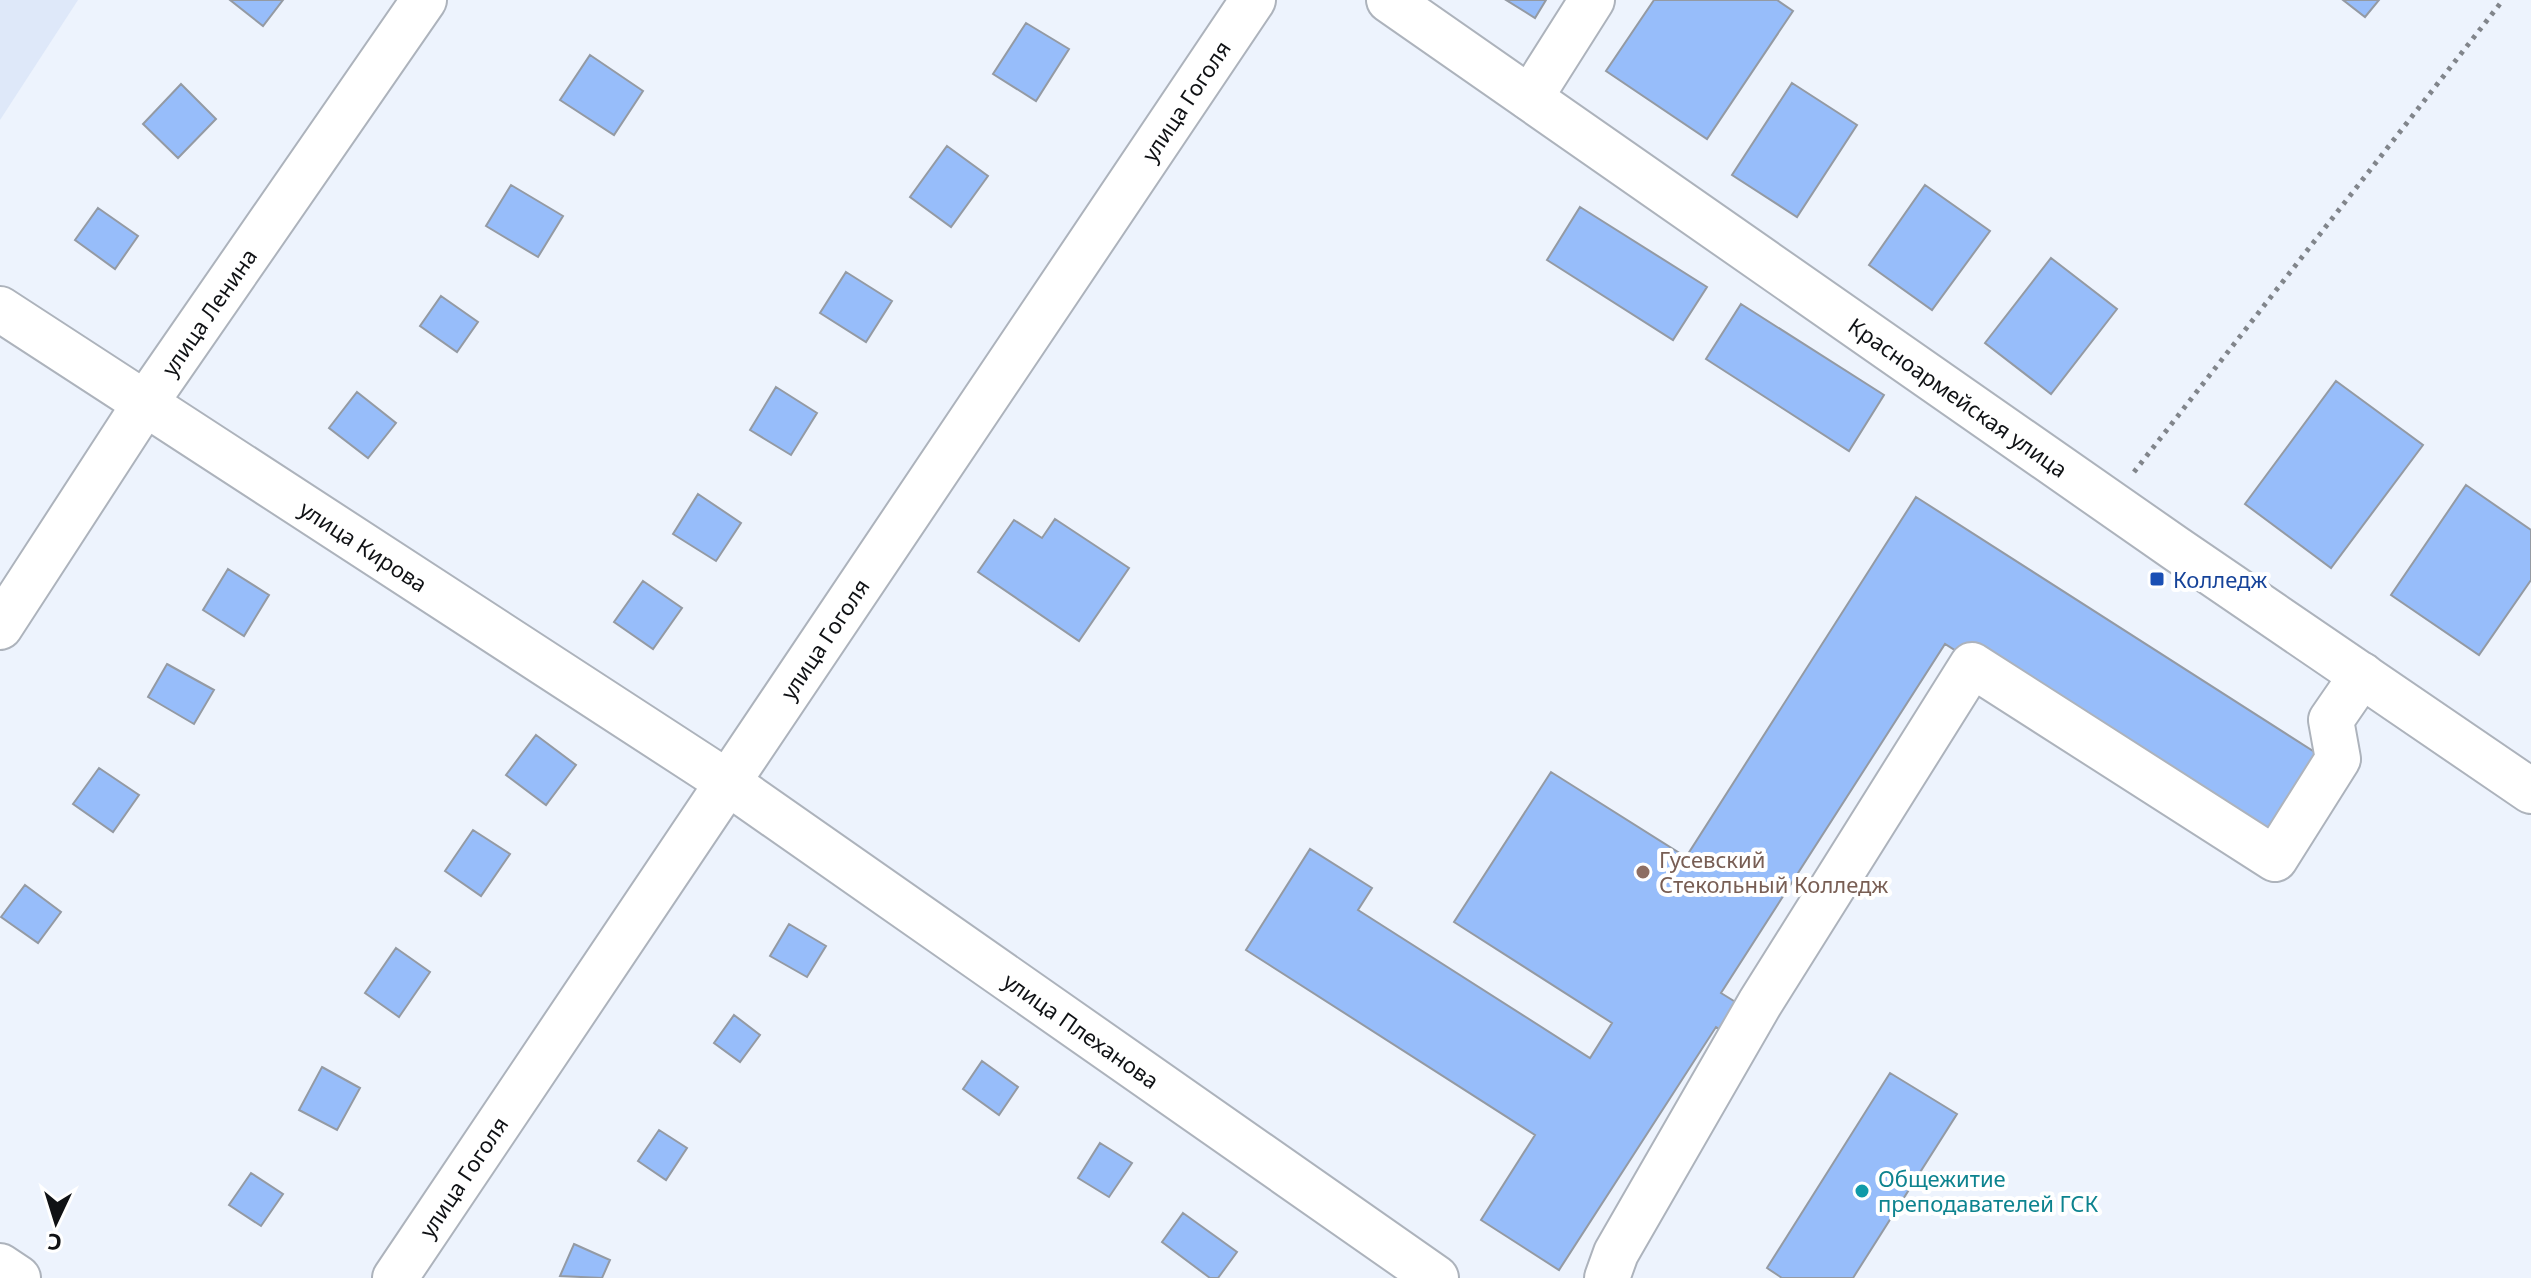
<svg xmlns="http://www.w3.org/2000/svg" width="2531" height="1278" viewBox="0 0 2531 1278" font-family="'Noto Sans',sans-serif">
<rect width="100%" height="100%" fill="#edf3fd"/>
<!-- built -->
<path fill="#dee8f9" d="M0 0H78L0 120Z"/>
<!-- building -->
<path fill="#97bdfa" stroke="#949aa3" stroke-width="2" d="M230 0H283L263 26Z
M1506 0H1546L1535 18Z
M1654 0H1777L1793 11 1707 139 1606 71Z
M2343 0H2379L2365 17Z
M1026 23 1069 49 1036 101 993 74Z
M590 55 643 91 614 135 560 100Z
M1792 83 1857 125 1797 217 1732 175Z
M181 84 216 119 178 158 143 124Z
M947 146 988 176 951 227 910 197Z
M511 185 563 216 538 257 486 226Z
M1925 185 1990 231 1932 310 1869 265Z
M1580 207 1707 287 1673 340 1547 260Z
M98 208 138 236 115 269 75 240Z
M2051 258 2117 309 2051 394 1985 343Z
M846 272 892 301 866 342 820 313Z
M441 296 478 322 457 352 420 326Z
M1741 304 1884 395 1849 451 1706 359Z
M2336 381 2423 445 2331 568 2245 504Z
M776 387 817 413 791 455 750 430Z
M357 392 396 423 368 458 329 428Z
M2466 485 2531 530V580L2479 655 2391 595Z
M698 494 741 523 716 561 673 534Z
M1916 497 2324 758 2266 848 1945 644 1721 993 1750 1011 1733 1037 1716 1027 1559 1270 1481 1220 1535 1135 1246 950 1310 849 1372 888 1358 910 1590 1058 1612 1023 1454 922 1551 772 1686 857Z
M1055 519 1129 568 1079 641 978 572 1014 520 1042 538Z
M228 569 269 595 244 636 203 610Z
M643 581 682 608 653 649 614 622Z
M167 664 214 690 194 724 148 697Z
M536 735 576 765 546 805 506 775Z
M99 768 139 795 113 832 73 804Z
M473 830 510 854 481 896 445 871Z
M25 885 61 912 38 943 1 917Z
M789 924 826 946 807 977 770 956Z
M396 948 430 972 399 1017 365 993Z
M734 1015 760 1035 740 1062 714 1043Z
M982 1061 1018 1087 999 1115 963 1089Z
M322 1067 360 1088 337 1130 299 1110Z
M1890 1073 1957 1114 1853 1278H1782L1767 1268Z
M659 1130 687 1148 666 1180 638 1161Z
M1100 1143 1132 1163 1109 1197 1078 1178Z
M251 1173 283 1194 261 1226 229 1205Z
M1183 1213 1237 1252 1218 1278H1210L1162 1242Z
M574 1244 610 1260 602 1278 560 1276Z"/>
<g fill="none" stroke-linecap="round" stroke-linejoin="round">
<!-- minor casing -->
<g stroke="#adb3bc" stroke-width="48">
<g id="minor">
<path id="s1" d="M1389 0 2175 548 2531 791"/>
<path d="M1530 98 1592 0"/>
<path id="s2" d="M0 309 727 782 1436 1278"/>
<path id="s3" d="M0 627 144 405 424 0"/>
<path d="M0 1266 18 1278"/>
<path id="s4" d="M395 1278 1253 0"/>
<path d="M1607 1278 1616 1253 1760 1003 1972 665 2275 859 2338 759 2331 720 2362 675"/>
</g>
</g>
<!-- path -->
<path stroke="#81858b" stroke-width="5" stroke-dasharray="4 6" stroke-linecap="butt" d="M2134 472 2503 0"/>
<!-- minor -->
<use href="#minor" stroke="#fff" stroke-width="44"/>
</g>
<!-- markers -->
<rect fill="#1a4fb4" stroke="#fff" stroke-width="3" x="2149" y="571" width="16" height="16" rx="4"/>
<circle fill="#8d6e63" stroke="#fff" stroke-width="3" cx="1643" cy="872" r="8"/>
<circle fill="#0f9aa8" stroke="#fff" stroke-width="3" cx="1862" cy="1191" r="8"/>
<g text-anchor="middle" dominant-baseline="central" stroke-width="8" stroke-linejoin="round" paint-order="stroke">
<!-- street labels -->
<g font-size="22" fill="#101215" stroke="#fff">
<text stroke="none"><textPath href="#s4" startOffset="1418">улица Гоголя</textPath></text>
<text stroke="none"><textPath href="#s3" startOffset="378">улица Ленина</textPath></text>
<text stroke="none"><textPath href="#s1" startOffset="694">Красноармейская улица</textPath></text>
<text stroke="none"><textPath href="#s2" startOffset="434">улица Кирова</textPath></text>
<text stroke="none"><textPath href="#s4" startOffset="770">улица Гоголя</textPath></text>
<text stroke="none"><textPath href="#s2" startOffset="1300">улица Плеханова</textPath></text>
<text stroke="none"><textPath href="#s4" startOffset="122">улица Гоголя</textPath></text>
</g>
<!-- transit labels -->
<g font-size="22" fill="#164399" stroke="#fff" text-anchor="start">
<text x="2173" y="579">Колледж</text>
</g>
<!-- education labels -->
<g font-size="22" fill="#785e54" stroke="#fff" text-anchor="start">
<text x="1659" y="859">Гусевский<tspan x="1659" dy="25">Стекольный Колледж</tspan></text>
</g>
<!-- culture labels -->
<g font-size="22" fill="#0d838f" stroke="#fff" text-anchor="start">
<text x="1878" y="1178">Общежитие<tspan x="1878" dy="25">преподавателей ГСК</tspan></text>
</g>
</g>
<!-- north arrow -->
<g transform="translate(56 1222) rotate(184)" stroke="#ffffff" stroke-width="6" paint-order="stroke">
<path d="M0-6L14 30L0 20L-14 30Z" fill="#101215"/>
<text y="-12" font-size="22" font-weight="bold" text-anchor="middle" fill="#101215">С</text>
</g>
</svg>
